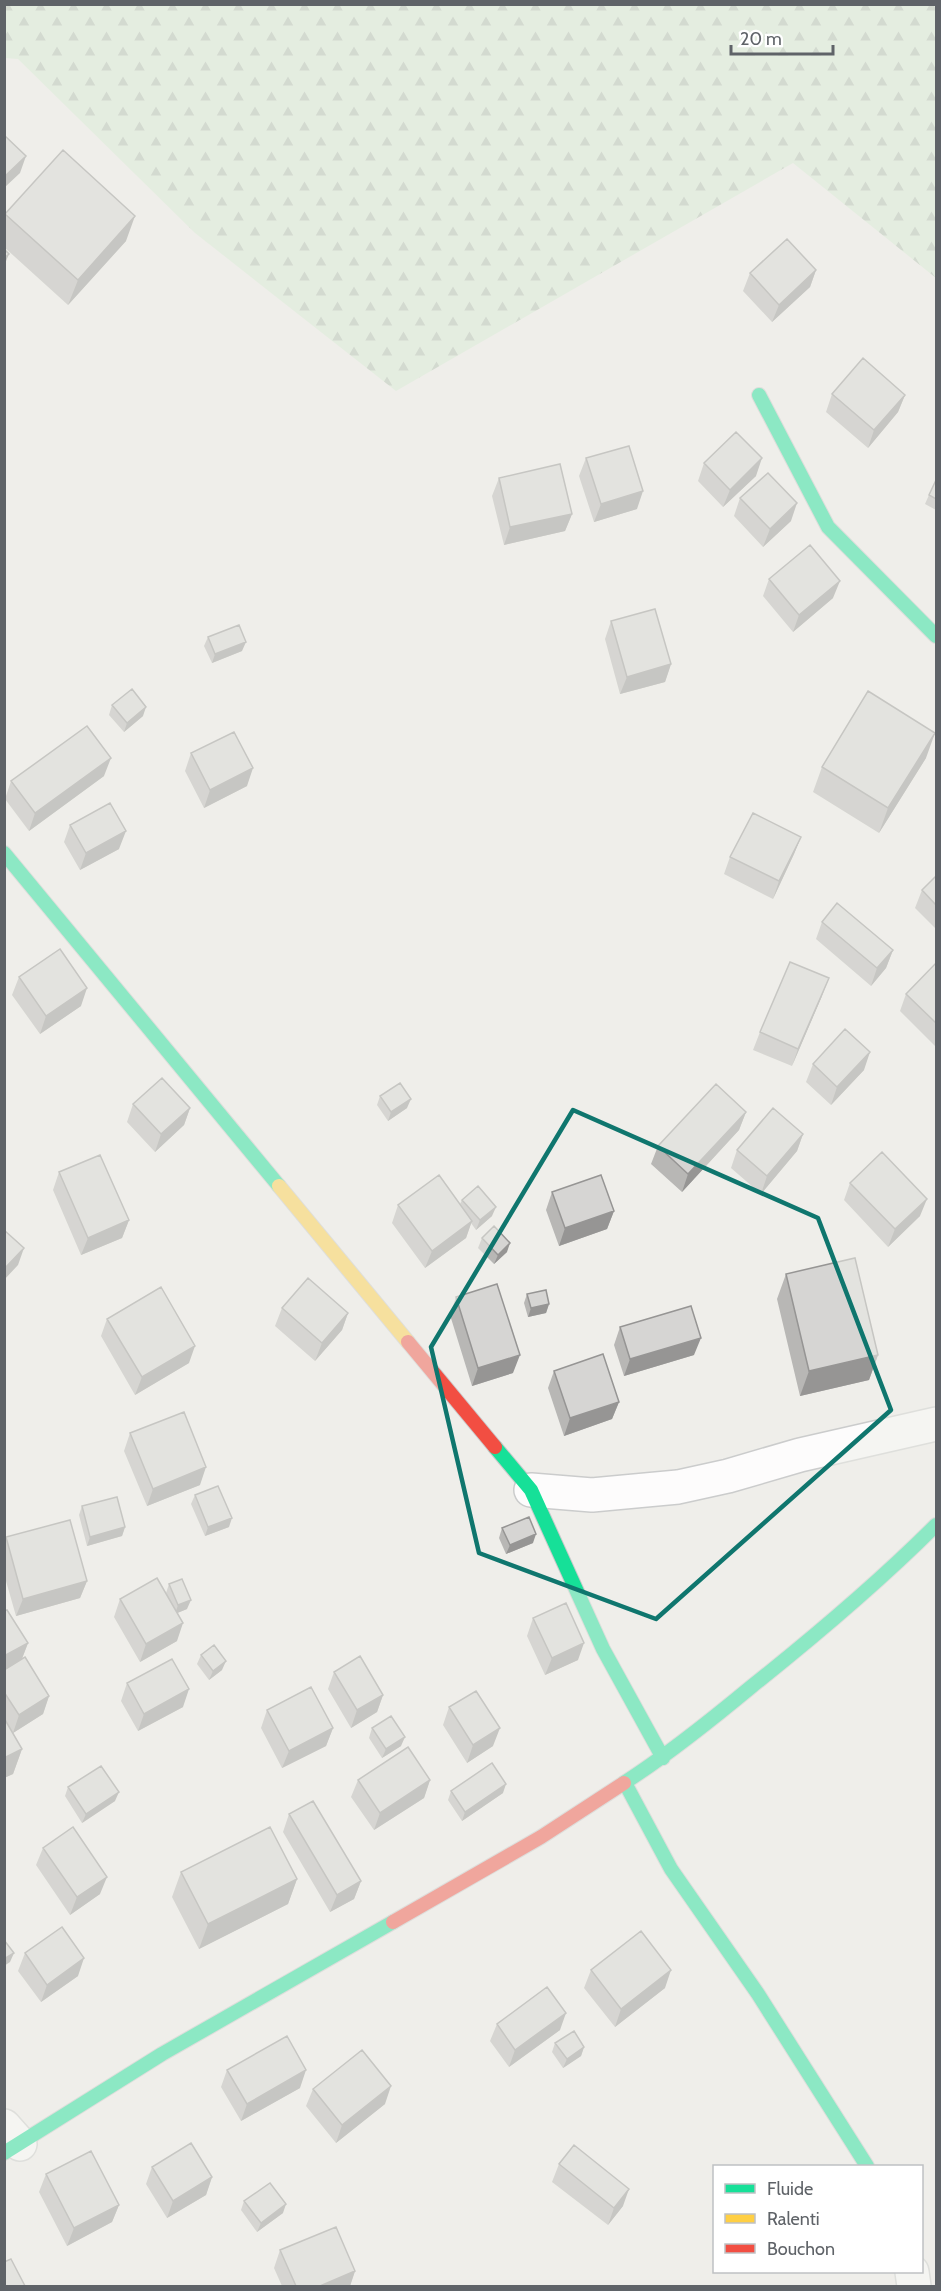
<svg xmlns="http://www.w3.org/2000/svg" width="941" height="2291" viewBox="0 0 941 2291" font-family="Cabin,sans-serif">
<defs>
<pattern id="forest-firs" width="22" height="20" patternUnits="userSpaceOnUse" patternTransform="scale(1.5)"><rect width="22" height="20" fill="#d8ebd6"/><path d="M5 1l3.5 6h-7zM16 11l3.5 6h-7z" fill="#b2c2b1"/></pattern>
</defs>
<rect width="100%" height="100%" fill="#efeeea"/>
<!-- forest -->
<path fill="url(#forest-firs)" d="M5 4 936 5V278L793 163 396 391 195 233 18 59 5 58Z"/>
<g fill="none" stroke-linecap="round" stroke-linejoin="round">
<!-- street casing -->
<g stroke="#cbcccc" stroke-width="36">
<path id="street" d="M531 1490 592 1495 678 1487 728 1476 800 1455 936 1424
M4 2126 20 2144
M912 2272 914 2286"/>
</g>
<!-- fast casing -->
<g stroke="#cacacb" stroke-width="16">
<path id="fast" d="M759 395 828 527 936 636
M4 853 279 1186
M495 1447 531 1490 603 1649 663 1758
M624 1783C669 1754 710 1721 751 1687 815 1636 878 1583 936 1525
M625 1783 671 1869 758 1994 867 2166
M4 2153 162 2054 393 1922"/>
</g>
<!-- slow casing -->
<g stroke="#cacacb" stroke-width="16">
<path id="slow" d="M279 1186 408 1342"/>
</g>
<!-- jam casing -->
<g stroke="#cacacb" stroke-width="16">
<path id="jam" d="M408 1342 495 1447
M393 1922 541 1837 624 1783"/>
</g>
<!-- street -->
<use href="#street" stroke="#fdfcfc" stroke-width="33"/>
<!-- fast -->
<use href="#fast" stroke="#16e098" stroke-width="14"/>
<!-- slow -->
<use href="#slow" stroke="#ffcf43" stroke-width="14"/>
<!-- jam -->
<use href="#jam" stroke="#f24e42" stroke-width="14"/>
</g>
<!-- wall -->
<path fill="#b8b7b5" d="M4 214 126 241 68 305 4 247Z
M816 270 810 287 772 322 743 291 750 273Z
M832 394 905 395 898 412 868 448 826 412Z
M586 458 637 509 594 522 579 476Z
M704 463 756 476 723 507 698 481Z
M499 478 572 514 565 531 504 545 492 496Z
M936 480V510L925 504 929 495Z
M740 498 791 521 763 547 734 516Z
M769 579 833 598 793 632 763 596Z
M611 621 671 664 665 682 620 694 605 639Z
M208 637 242 651 212 663 204 646Z
M112 705 143 716 124 732 109 715Z
M191 753 247 786 204 808 185 771Z
M926 758 879 833 813 792 822 767Z
M104 776 29 831 5 799 11 781Z
M70 825 119 849 80 870 64 842Z
M801 837 794 854 773 899 724 874 730 857Z
M936 876V929L915 908 922 890Z
M822 922 893 950 886 968 871 986 816 939Z
M936 963V1047L900 1011 906 994Z
M19 977 81 1006 40 1034 12 995Z
M822 996 792 1066 753 1050 760 1032Z
M813 1064 864 1070 831 1105 806 1082Z
M380 1096 407 1108 388 1121 377 1105Z
M133 1104 190 1108 184 1125 155 1152 127 1122Z
M746 1112 739 1130 682 1192 651 1164 658 1146Z
M803 1134 797 1151 761 1194 731 1168 737 1150Z
M59 1172 129 1220 122 1238 81 1255 53 1190Z
M850 1183 920 1216 888 1247 844 1200Z
M552 1192 614 1211 607 1229 559 1246 546 1210Z
M462 1200 492 1216 476 1230 471 1223 466 1238 425 1268 392 1223 398 1205 460 1204Z
M482 1238 507 1252 494 1264 478 1248Z
M786 1274 878 1355 869 1380 800 1396 777 1299Z
M527 1294 549 1304 546 1313 528 1317 524 1303Z
M456 1297 513 1373 472 1386 450 1315Z
M282 1308 348 1313 342 1330 315 1361 275 1326Z
M107 1319 189 1363 135 1395 101 1336Z
M620 1327 694 1355 624 1376 614 1345Z
M554 1371 619 1402 612 1419 564 1436 548 1388Z
M130 1433 200 1485 147 1506 124 1451Z
M195 1495 229 1527 205 1536 191 1504Z
M82 1506 125 1527 122 1536 87 1546 79 1515Z
M502 1528 533 1543 506 1554 499 1538Z
M6 1537 87 1581 80 1598 16 1616 4 1574V1540Z
M169 1584 187 1609 177 1613V1641L140 1662 114 1617 120 1599 168 1597 166 1593Z
M533 1618 578 1660 545 1675 527 1636Z
M28 1643 22 1659 49 1696 43 1714 13 1733 22 1749 13 1774 4 1778V1670Z
M201 1655 222 1670 209 1680 197 1664Z
M334 1672 383 1695 377 1712 351 1728 328 1689Z
M127 1683 183 1707 138 1731 121 1701Z
M449 1707 493 1746 467 1763 443 1725Z
M267 1710 333 1728 326 1746 282 1768 261 1728Z
M372 1728 401 1746 382 1758 369 1738Z
M358 1780H430L424 1798 374 1830 351 1797Z
M68 1787 115 1801 82 1823 65 1796Z
M451 1791 503 1793 462 1821 448 1800Z
M289 1814 361 1881 354 1899 330 1912 283 1832Z
M43 1848 100 1894 70 1915 36 1865Z
M181 1872 297 1879 288 1904 199 1949 172 1897Z
M25 1953 78 1976 41 2002 18 1971Z
M591 1970 665 1988 615 2027 584 1988Z
M497 2024 560 2030 509 2067 490 2041Z
M555 2043 584 2047 581 2056 563 2068 552 2052Z
M227 2070 300 2088 241 2121 221 2087Z
M313 2089 385 2104 336 2143 306 2106Z
M559 2164 623 2206 608 2225 552 2182Z
M152 2167 212 2177 206 2195 167 2218 146 2184Z
M46 2174 119 2205 112 2222 67 2246 39 2192Z
M244 2201 283 2213 257 2232 241 2210Z
M280 2250 355 2271 350 2286H282L274 2268Z"/>
<!-- shaded-wall -->
<path fill="#969594" d="M26 156 20 173 4 188V177Z
M135 216 126 241 68 305 78 280Z
M9 254 4 266V258Z
M816 270 810 287 772 322 779 305Z
M905 395 898 412 868 448 874 430Z
M762 458 756 476 723 507 730 490Z
M643 491 637 509 594 522 601 504Z
M797 503 791 521 763 547 770 529Z
M572 514 565 531 504 545 510 527Z
M840 581 833 598 793 632 799 615Z
M246 642 242 651 212 663 215 654Z
M671 664 665 682 620 694 627 677Z
M146 707 143 716 124 732 127 723Z
M935 733 926 758 879 833 888 808Z
M111 758 104 776 29 831 35 813Z
M253 768 247 786 204 808 210 790Z
M126 831 119 849 80 870 86 853Z
M801 837 794 854 773 899 779 881Z
M893 950 886 968 871 986 877 968Z
M829 978 822 996 792 1066 798 1049Z
M87 988 81 1006 40 1034 46 1016Z
M870 1052 864 1070 831 1105 837 1087Z
M411 1099 407 1108 388 1121 391 1112Z
M190 1108 184 1125 155 1152 161 1134Z
M746 1112 739 1130 682 1192 688 1174Z
M803 1134 797 1151 761 1194 767 1176Z
M927 1199 920 1216 888 1247 895 1229Z
M496 1207 492 1216 476 1230 480 1220Z
M614 1211 607 1229 559 1246 565 1228Z
M129 1220 122 1238 81 1255 88 1238Z
M472 1221 466 1238 425 1268 432 1251Z
M510 1243 507 1252 494 1264 498 1255Z
M24 1248 18 1265 4 1280V1269Z
M549 1304 546 1313 528 1317 531 1308Z
M348 1313 342 1330 315 1361 322 1343Z
M701 1338 694 1355 624 1376 630 1359Z
M195 1346 189 1363 135 1395 142 1377Z
M520 1355 513 1373 472 1386 478 1368Z
M878 1355 869 1380 800 1396 809 1371Z
M619 1402 612 1419 564 1436 570 1418Z
M206 1467 200 1485 147 1506 153 1489Z
M232 1518 229 1527 205 1536 208 1527Z
M125 1527 122 1536 87 1546 90 1537Z
M536 1534 533 1543 506 1554 510 1545Z
M87 1581 80 1598 16 1616 23 1599Z
M191 1600 187 1609 175 1614 178 1605Z
M183 1623 177 1641 140 1662 146 1644Z
M28 1643 21 1661 4 1670V1656Z
M584 1643 578 1660 545 1675 552 1658Z
M226 1661 222 1670 209 1680 213 1671Z
M189 1689 183 1707 138 1731 144 1714Z
M383 1695 377 1712 351 1728 357 1710Z
M49 1696 43 1714 13 1733 19 1715Z
M333 1728 326 1746 282 1768 289 1751Z
M500 1728 493 1746 467 1763 473 1745Z
M405 1737 401 1746 382 1758 386 1749Z
M22 1749 13 1774 4 1778V1758Z
M430 1780 424 1798 374 1830 380 1813Z
M506 1784 503 1793 462 1821 465 1812Z
M119 1792 115 1801 82 1823 86 1814Z
M107 1877 100 1894 70 1915 77 1897Z
M297 1879 288 1904 199 1949 208 1924Z
M361 1881 354 1899 330 1912 337 1895Z
M14 1953 10 1962 4 1966V1959Z
M84 1958 78 1976 41 2002 47 1985Z
M671 1970 665 1988 615 2027 621 2009Z
M566 2013 560 2030 509 2067 515 2050Z
M584 2047 581 2056 563 2068 567 2059Z
M306 2070 300 2088 241 2121 247 2104Z
M391 2086 385 2104 336 2143 342 2125Z
M212 2177 206 2195 167 2218 173 2201Z
M629 2189 623 2206 608 2225 614 2208Z
M286 2204 283 2213 257 2232 261 2223Z
M119 2205 112 2222 67 2246 74 2228Z
M355 2271 350 2286H320Z"/>
<!-- building -->
<path fill="#d6d5d3" stroke="#969594" stroke-width="1.5" d="M4 135 26 156 4 177Z
M63 150 135 216 78 280 5 214Z
M787 239 816 270 779 305 750 273Z
M4 249 9 254 4 258Z
M863 358 905 395 874 430 832 394Z
M736 432 762 458 730 490 704 463Z
M629 446 643 491 601 504 586 458Z
M560 464 572 514 510 527 499 478Z
M768 473 797 503 770 529 740 498Z
M936 480V499L929 495Z
M810 545 840 581 799 615 769 579Z
M655 609 671 664 627 677 611 621Z
M239 625 246 642 215 654 208 637Z
M132 689 146 707 127 723 112 705Z
M868 691 935 733 888 808 822 767Z
M87 726 111 758 35 813 11 781Z
M234 732 253 768 210 790 191 753Z
M110 803 126 831 86 853 70 825Z
M753 813 801 837 779 881 730 857Z
M936 876V905L922 890Z
M837 903 893 950 877 968 822 922Z
M60 949 87 988 46 1016 19 977Z
M790 962 829 978 798 1049 760 1032Z
M936 963V1023L906 994Z
M845 1029 870 1052 837 1087 813 1064Z
M162 1078 190 1108 161 1134 133 1104Z
M400 1083 411 1099 391 1112 380 1096Z
M716 1084 746 1112 688 1174 658 1146Z
M773 1108 803 1134 767 1176 737 1150Z
M882 1152 927 1199 895 1229 850 1183Z
M100 1155 129 1220 88 1238 59 1172Z
M439 1175 472 1221 432 1251 398 1205Z
M601 1175 614 1211 565 1228 552 1192Z
M478 1186 496 1207 480 1220 462 1200Z
M494 1226 510 1243 498 1255 482 1238Z
M4 1230 24 1248 4 1269Z
M855 1258 878 1355 809 1371 786 1274Z
M308 1278 348 1313 322 1343 282 1308Z
M497 1284 520 1355 478 1368 456 1297Z
M161 1287 195 1346 142 1377 107 1319Z
M546 1290 549 1304 531 1308 527 1294Z
M691 1306 701 1338 630 1359 620 1327Z
M603 1354 619 1402 570 1418 554 1371Z
M184 1412 206 1467 153 1489 130 1433Z
M218 1486 232 1518 208 1527 195 1495Z
M117 1497 125 1527 90 1537 82 1506Z
M529 1517 536 1534 510 1545 502 1528Z
M70 1520 87 1581 23 1599 6 1537Z
M157 1578 183 1623 146 1644 120 1599Z
M182 1579 191 1600 178 1605 169 1584Z
M566 1603 584 1643 552 1658 533 1618Z
M7 1610 28 1643 4 1656V1611Z
M214 1645 226 1661 213 1671 201 1655Z
M360 1656 383 1695 357 1710 334 1672Z
M25 1657 49 1696 19 1715 4 1692V1670Z
M172 1659 189 1689 144 1714 127 1683Z
M311 1687 333 1728 289 1751 267 1710Z
M476 1691 500 1728 473 1745 449 1707Z
M391 1716 405 1737 386 1749 372 1728Z
M4 1718 22 1749 4 1758Z
M408 1747 430 1780 380 1813 358 1780Z
M492 1763 506 1784 465 1812 451 1791Z
M101 1766 119 1792 86 1814 68 1787Z
M313 1801 361 1881 337 1895 289 1814Z
M73 1827 107 1877 77 1897 43 1848Z
M270 1827 297 1879 208 1924 181 1872Z
M62 1927 84 1958 47 1985 25 1953Z
M641 1931 671 1970 621 2009 591 1970Z
M4 1940 14 1953 4 1959Z
M547 1987 566 2013 515 2050 497 2024Z
M574 2031 584 2047 567 2059 555 2043Z
M287 2036 306 2070 247 2104 227 2070Z
M362 2050 391 2086 342 2125 313 2089Z
M191 2143 212 2177 173 2201 152 2167Z
M574 2145 629 2189 614 2208 559 2164Z
M91 2151 119 2205 74 2228 46 2174Z
M270 2183 286 2204 261 2223 244 2201Z
M336 2227 355 2271 320 2286H296L280 2250Z
M11 2259 25 2286H4V2262Z"/>
<!-- marked area -->
<path d="M0 0H941V2291H0ZM573 1110 818 1218 891 1410 656 1619 479 1553 431 1347Z" fill="#efeeea" fill-opacity=".55" fill-rule="evenodd"/>
<path fill="none" stroke="#0f766e" stroke-width="4.5" stroke-linejoin="round" d="M573 1110 818 1218 891 1410 656 1619 479 1553 431 1347Z"/>
<!-- border -->
<rect width="941" height="2291" fill="none" stroke="#5f6368" stroke-width="12"/>
<!-- legend -->
<rect x="713" y="2165" width="210" height="108" fill="#ffffff" stroke="#bfc1c3" stroke-width="1.5"/>
<rect x="725" y="2184" width="30" height="9" fill="#16e098" stroke="#bfc1c3" stroke-width="1.5"/>
<text x="767" y="2195" font-size="18" fill="#5f6368">Fluide</text>
<rect x="725" y="2214" width="30" height="9" fill="#ffcf43" stroke="#bfc1c3" stroke-width="1.5"/>
<text x="767" y="2225" font-size="18" fill="#5f6368">Ralenti</text>
<rect x="725" y="2244" width="30" height="9" fill="#f24e42" stroke="#bfc1c3" stroke-width="1.5"/>
<text x="767" y="2255" font-size="18" fill="#5f6368">Bouchon</text>
<!-- scale -->
<path d="M731 45v9h102v-9" fill="none" stroke="#5f6368" stroke-width="3"/>
<text x="740" y="45" font-size="18" fill="#5f6368" stroke="#ffffff" stroke-width="4.5" paint-order="stroke">20 m</text>
</svg>
